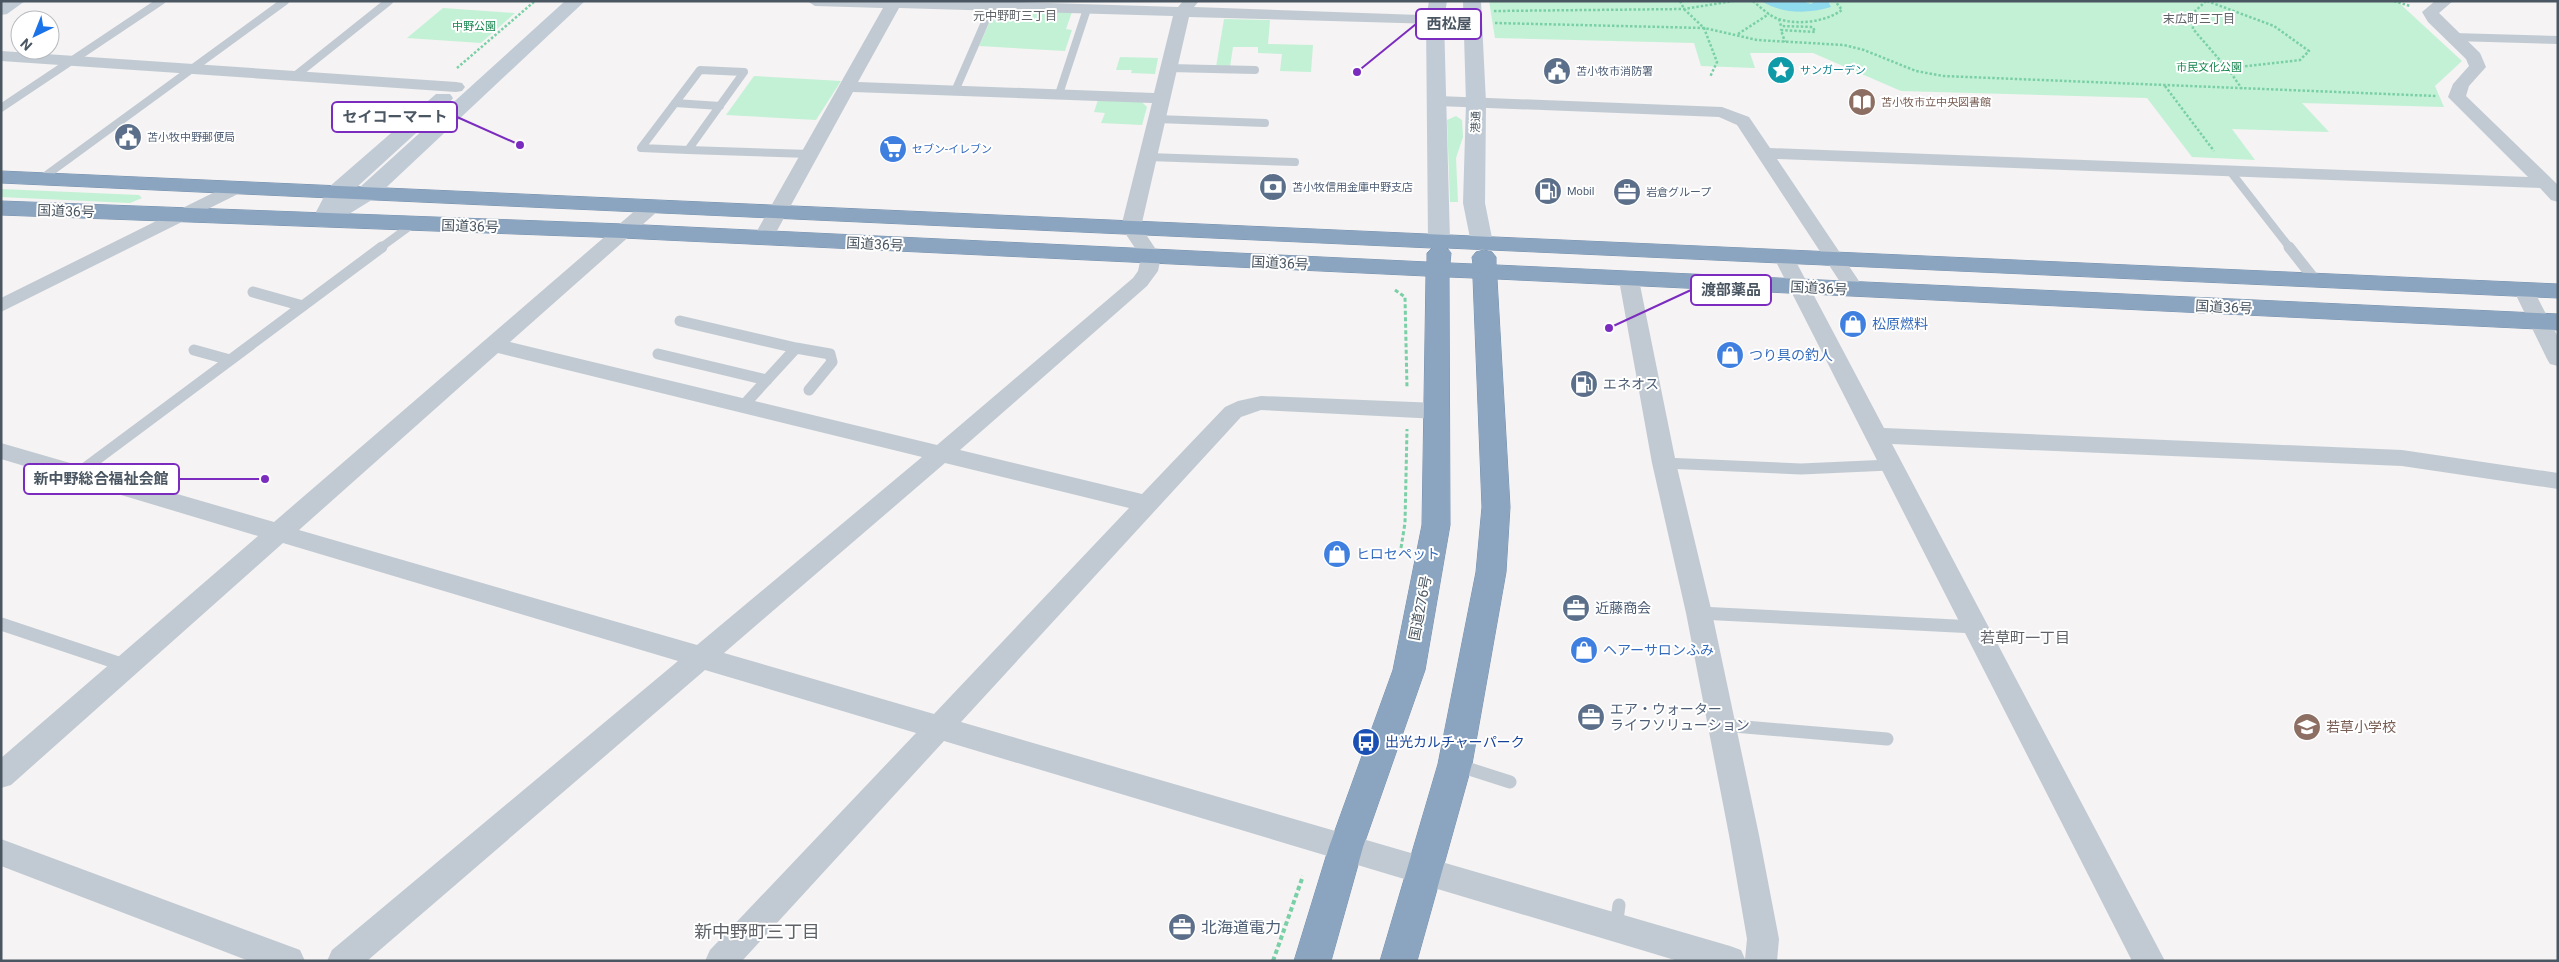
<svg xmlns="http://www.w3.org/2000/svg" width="2559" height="962" viewBox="0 0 2559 962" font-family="Roboto,'Noto Sans JP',sans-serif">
<rect width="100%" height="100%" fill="#f5f3f3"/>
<!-- green -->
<path fill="#c3f1d5" d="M1489 1H2397L2462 61 2435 86 2444 107 2302 103 2329 132 2232 129 2255 160 2192 157 2147 98 1901 91 1813 53H1750L1755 68 1701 66 1694 43 1495 38Z
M443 8 515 13 481 43 407 38Z
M995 10 1072 12 1066 29 1072 30 1065 51 979 46Z
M1224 19 1270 20 1268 44 1313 45 1311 72 1280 71 1282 54 1258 53V47H1233L1230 67H1216Z
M1120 57 1158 58 1155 74 1131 73 1132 70H1116Z
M754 76 841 81 816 120 726 115Z
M1098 100 1142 102 1147 107 1142 125 1101 123 1105 113 1094 112Z
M1456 116 1462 120 1463 137 1456 158 1458 202H1450L1447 120Z
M1 189 139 195 142 198 130 203 1 197Z"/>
<!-- water -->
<path fill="#90daee" d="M1761 1H1802L1811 4 1815 1H1828L1831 7C1807 14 1783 14 1761 1Z"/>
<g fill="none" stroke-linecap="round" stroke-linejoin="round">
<!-- highway casing -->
<g stroke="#7690ad" stroke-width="1">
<path id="highway" d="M1 171 2558 284V298L1447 248 1451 253 1450 263 1473 264 1472 257 1476 252 1484 250 1492 252 1496 257V265L2558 314V330L1497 279 1510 507 1506 572 1472 764 1417 961H1380L1438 764 1476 572 1482 507 1473 278 1449 277 1450 525 1425 670 1363 847 1331 961H1294L1329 847 1393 670 1422 525 1426 276 623 238 1 215V201L623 224 1427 262V253L1432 248 1 183Z"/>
</g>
<!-- path-far2 -->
<path stroke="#7ad0a6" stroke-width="2.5" stroke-dasharray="2.5 2" stroke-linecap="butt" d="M1680 1 1684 9 1704 28 1717 62 1710 77
M1753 1C1760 7 1767 14 1776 18 1796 26 1825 22 1842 10L1835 1
M2206 1 2192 14 2193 29 2231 73
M2207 1 2274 26 2309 51 2300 60 2239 67 2231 73 2242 89
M2394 1 2410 6
M1494 11 1684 9 1733 1
M1779 19 1781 26 1813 27 1815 32 1781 30 1785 42
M1495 23 1704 28 1757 40 1844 45 1864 50 1916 71 1943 76 2436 96
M1738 34 1769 14
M457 68 535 1
M2165 86 2214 151"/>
<!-- path-far1 -->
<path stroke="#7ad0a6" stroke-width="3" stroke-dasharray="4 2.5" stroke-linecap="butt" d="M1395 290 1405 297 1407 388
M1401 548 1405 523 1407 429"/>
<!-- path -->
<path stroke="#7ad0a6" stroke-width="4" stroke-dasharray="4.5 3" stroke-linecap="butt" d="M1273 961 1303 876"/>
<!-- lane-far2 -->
<path stroke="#c1cad2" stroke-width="8" d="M2453 37 2558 40
M1169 68 1255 70
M700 70 744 72 688 150 641 148Z
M295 76 389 1
M955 91 992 6
M1059 94 1087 9
M675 103 720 106
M1 108 161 1
M1157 119 1265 123
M688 150 810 154
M1148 157 1295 162
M2230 171 2290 248
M41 179 285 1
M380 248 413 224"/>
<!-- lane-far1 -->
<path stroke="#c1cad2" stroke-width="11" d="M2289 247 2315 280
M253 292 303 306
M680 321 796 348 743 406
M796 348 830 354 832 362 809 390
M194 350 230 360
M658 354 767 380
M1664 463 1801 469 1890 465
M77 474 382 247"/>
<!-- lane -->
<path stroke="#c1cad2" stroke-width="13" d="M1699 613 1975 627
M1 624 127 666
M1722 725 1887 739
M1457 765 1510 782
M1616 927 1619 905"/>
<!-- street -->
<path fill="#c1cad2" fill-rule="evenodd" d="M807 1H986L1178 7 1183 1H1199L1194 7 1477 17 1479 20 1477 23 1471 25 1189 17 1141 227 1161 257 1158 271 1147 286 960 450 1142 494 1225 407 1238 401 1261 396 1438 403 1446 406 1449 411 1446 416 1438 419 1261 410 1241 417 961 722 1730 946 1741 950 1745 959 1747 939 1729 835 1686 613 1652 463 1619 280 1622 276 1629 274 1636 276 1639 280 1676 463 1712 613 1759 835 1779 939 1777 961H1678L944 741 742 961H705L710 950 916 733 705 670 367 961H327L332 950 678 661 283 543 11 785 1 788V758L258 536 1 459V443L274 522 645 202H659L662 206 659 210 510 342 937 445 1133 278 1138 271 1141 257 1121 227 1152 103 853 92 773 238 770 242H756L753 238 883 8 815 6ZM899 8 1173 16 1154 93 858 82ZM498 353 922 457 697 645 299 530ZM945 463 1129 508 934 714 724 653Z
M2435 1H2453L2439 13 2480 53 2486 67 2469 86 2466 96 2558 185V202L2551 200 2540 188 1777 159 1865 290 1862 294 1855 296 1848 294 1737 125 1719 117 1438 106 1432 105 1429 101 1432 97 1438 96 1722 107 1749 117 1770 148 2528 177 2448 97 2453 84 2469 66 2466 59 2428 22 2422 12Z
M1 51 456 82 462 83 465 87 462 91 456 92 1 61Z
M235 182 242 184 244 188 242 192 1 312V298Z
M1783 250 1790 252 1793 256 1884 428 2402 450 2558 473V489L2402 466 1892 444 2165 961H2132L1773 256 1776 252Z
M2523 283 2530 285 2533 289 2558 337V366L2550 364 2547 359 2513 289 2516 285Z
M1 839 300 950 305 961H249L1 866Z"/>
<!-- secondary -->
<path fill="#c1cbd6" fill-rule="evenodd" d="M25 1 7 14 1 15V2Z
M565 1H585L375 198 331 225 323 227 315 225 312 220 317 214 316 212 329 187 436 94H450L453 98 450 102 346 197 359 188Z
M1429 1H1447L1444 19 1450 241 1447 246 1439 248 1431 246 1428 241 1426 19Z
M1463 1H1481L1486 103 1485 203 1493 243 1490 248 1482 250 1474 248 1471 243 1463 203 1466 103Z"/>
<!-- highway -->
<use href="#highway" fill="#8ba5c1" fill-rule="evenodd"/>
</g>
<!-- icons -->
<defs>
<g id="sight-disc" transform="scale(1.4375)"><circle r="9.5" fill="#0f9aa8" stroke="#fff"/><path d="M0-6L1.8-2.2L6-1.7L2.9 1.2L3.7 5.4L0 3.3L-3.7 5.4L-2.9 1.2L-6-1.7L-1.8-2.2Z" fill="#fff"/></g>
<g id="civic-disc" transform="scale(1.4375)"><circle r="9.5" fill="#5c6f8a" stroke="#fff"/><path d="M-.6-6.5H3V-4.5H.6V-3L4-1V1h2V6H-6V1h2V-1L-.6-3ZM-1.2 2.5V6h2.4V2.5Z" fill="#fff"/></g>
<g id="library-disc" transform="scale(1.4375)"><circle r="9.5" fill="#8d6e63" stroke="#fff"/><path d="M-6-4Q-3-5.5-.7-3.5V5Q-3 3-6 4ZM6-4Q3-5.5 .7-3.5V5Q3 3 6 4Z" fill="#fff"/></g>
<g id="supermarket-disc" transform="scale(1.4375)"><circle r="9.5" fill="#3f7fe0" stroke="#fff"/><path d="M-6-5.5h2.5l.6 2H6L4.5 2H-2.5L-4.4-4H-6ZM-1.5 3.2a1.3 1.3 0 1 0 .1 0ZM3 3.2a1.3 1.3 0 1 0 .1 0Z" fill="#fff"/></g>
<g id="bank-disc" transform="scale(1.4375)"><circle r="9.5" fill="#5c6f8a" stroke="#fff"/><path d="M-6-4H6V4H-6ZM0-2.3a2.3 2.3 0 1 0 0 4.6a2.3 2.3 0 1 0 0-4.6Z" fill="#fff"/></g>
<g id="fuel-disc" transform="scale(1.4375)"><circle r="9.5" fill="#5c6f8a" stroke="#fff"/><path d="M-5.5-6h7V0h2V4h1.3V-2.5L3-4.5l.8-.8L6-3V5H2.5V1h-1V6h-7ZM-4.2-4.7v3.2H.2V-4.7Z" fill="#fff"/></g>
<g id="office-disc" transform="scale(1.4375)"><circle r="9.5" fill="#5c6f8a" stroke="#fff"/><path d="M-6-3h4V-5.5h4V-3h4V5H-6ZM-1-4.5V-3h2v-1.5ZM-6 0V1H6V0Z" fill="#fff"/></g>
<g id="shop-disc" transform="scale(1.4375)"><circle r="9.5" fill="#3f7fe0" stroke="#fff"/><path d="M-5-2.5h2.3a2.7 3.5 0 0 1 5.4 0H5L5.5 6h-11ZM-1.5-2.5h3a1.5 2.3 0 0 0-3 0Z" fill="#fff"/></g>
<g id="school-disc" transform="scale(1.4375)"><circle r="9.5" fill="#8d6e63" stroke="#fff"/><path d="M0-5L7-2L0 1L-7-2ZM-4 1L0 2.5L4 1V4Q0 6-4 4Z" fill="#fff"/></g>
<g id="bus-disc" transform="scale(1.4375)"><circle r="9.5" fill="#1a4fb4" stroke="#fff"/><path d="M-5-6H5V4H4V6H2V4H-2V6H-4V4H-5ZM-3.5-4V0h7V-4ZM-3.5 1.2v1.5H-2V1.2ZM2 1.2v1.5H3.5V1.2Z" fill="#fff"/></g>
</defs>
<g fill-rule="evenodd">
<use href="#sight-disc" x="1781" y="70"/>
<use href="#civic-disc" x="1557" y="71"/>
<use href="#library-disc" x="1862" y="102"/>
<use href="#civic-disc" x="128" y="137"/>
<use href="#supermarket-disc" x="893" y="149"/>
<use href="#bank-disc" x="1273" y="187"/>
<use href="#fuel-disc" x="1548" y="191"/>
<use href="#office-disc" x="1627" y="192"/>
<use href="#shop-disc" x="1853" y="324"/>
<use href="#shop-disc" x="1730" y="355"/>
<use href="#fuel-disc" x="1584" y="384"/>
<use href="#shop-disc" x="1337" y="554"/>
<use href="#office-disc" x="1576" y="608"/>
<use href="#shop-disc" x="1584" y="650"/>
<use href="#office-disc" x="1591" y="717"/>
<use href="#school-disc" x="2307" y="727"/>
<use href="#bus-disc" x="1366" y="742"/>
<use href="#office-disc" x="1182" y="927"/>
</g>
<g text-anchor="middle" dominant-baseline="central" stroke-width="4" stroke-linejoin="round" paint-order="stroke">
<!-- far-park labels -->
<g font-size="11" fill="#17864f" stroke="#fff">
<text x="474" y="26">中野公園</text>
<text x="2209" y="67">市民文化公園</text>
</g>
<!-- far-culture labels -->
<g font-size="11" fill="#0d838f" stroke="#fff" text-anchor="start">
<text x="1800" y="70">サンガーデン</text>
</g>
<!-- far-service labels -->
<g font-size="11" fill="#4e5e75" stroke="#fff" text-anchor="start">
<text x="1576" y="71">苫小牧市消防署</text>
<text x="147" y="137">苫小牧中野郵便局</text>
<text x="1292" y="187">苫小牧信用金庫中野支店</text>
<text x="1567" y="191">Mobil</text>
<text x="1646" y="192">岩倉グループ</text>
</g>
<!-- far-education labels -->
<g font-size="11" fill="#785e54" stroke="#fff" text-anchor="start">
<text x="1881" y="102">苫小牧市立中央図書館</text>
</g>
<!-- far-street labels -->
<g font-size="11" fill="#4a5661" stroke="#fff">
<text transform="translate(1476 122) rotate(-89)">港通</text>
</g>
<!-- far-shop labels -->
<g font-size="11" fill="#366cbe" stroke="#fff" text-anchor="start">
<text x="912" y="149">セブン-イレブン</text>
</g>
<!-- far-neighbourhood labels -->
<g font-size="12" fill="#5f6368" stroke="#fff">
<text x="1015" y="16">元中野町三丁目</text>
<text x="2199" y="19">末広町三丁目</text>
</g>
<!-- street labels -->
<g font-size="14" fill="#4a5661" stroke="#fff">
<text transform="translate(66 211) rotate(2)">国道36号</text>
<text transform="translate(470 226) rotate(2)">国道36号</text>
<text transform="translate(875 244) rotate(3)">国道36号</text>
<text transform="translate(1280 263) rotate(3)">国道36号</text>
<text transform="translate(1819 288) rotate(3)">国道36号</text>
<text transform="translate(2224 307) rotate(3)">国道36号</text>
<text transform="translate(1420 608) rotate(-79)">国道276号</text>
</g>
<!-- shop labels -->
<g font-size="14" fill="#366cbe" stroke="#fff" text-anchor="start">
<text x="1872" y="324">松原燃料</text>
<text x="1749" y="355">つり具の釣人</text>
<text x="1356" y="554">ヒロセペット</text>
<text x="1603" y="650">ヘアーサロンふみ</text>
</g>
<!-- service labels -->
<g font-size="14" fill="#4e5e75" stroke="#fff" text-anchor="start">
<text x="1603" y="384">エネオス</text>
<text x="1595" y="608">近藤商会</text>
<text x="1610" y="709">エア・ウォーター<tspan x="1610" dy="16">ライフソリューション</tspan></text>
</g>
<!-- education labels -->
<g font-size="14" fill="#785e54" stroke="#fff" text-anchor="start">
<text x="2326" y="727">若草小学校</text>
</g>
<!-- transit labels -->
<g font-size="14" fill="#164399" stroke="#fff" text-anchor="start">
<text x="1385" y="742">出光カルチャーパーク</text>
</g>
<!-- neighbourhood labels -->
<g font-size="15" fill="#5f6368" stroke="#fff">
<text x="2025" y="638">若草町一丁目</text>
</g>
<!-- near-service labels -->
<g font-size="16" fill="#4e5e75" stroke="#fff" text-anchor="start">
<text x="1201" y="927">北海道電力</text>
</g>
<!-- near-neighbourhood labels -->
<g font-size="18" fill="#5f6368" stroke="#fff">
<text x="757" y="931">新中野町三丁目</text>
</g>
</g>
<!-- callouts -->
<path fill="none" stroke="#7b2cbf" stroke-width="2" d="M1357 72L1416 24M520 145L457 117M1609 328L1691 290M265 479L179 479"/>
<g fill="#7b2cbf" stroke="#fff" stroke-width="2">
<circle cx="1357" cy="72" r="5"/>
<circle cx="520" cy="145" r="5"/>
<circle cx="1609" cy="328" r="5"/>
<circle cx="265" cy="479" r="5"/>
</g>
<g fill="#fff" stroke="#7b2cbf" stroke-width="2">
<rect x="1416" y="9" width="65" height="30" rx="5"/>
<rect x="332" y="102" width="125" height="30" rx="5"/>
<rect x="1691" y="275" width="80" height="30" rx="5"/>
<rect x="24" y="464" width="155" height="30" rx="5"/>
</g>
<g font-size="15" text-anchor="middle" font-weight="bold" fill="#4a5661">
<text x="1449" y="29">西松屋</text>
<text x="395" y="122">セイコーマート</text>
<text x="1731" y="295">渡部薬品</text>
<text x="101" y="484">新中野総合福祉会館</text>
</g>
<!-- border -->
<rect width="2559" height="962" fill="none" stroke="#4a5661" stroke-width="5"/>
<!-- north arrow -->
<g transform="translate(35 35) rotate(223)"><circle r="24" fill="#ffffff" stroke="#b7bbc0"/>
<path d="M0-4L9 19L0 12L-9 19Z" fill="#1a73e8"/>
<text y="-8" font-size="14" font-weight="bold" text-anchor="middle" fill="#4a5661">N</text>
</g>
</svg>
